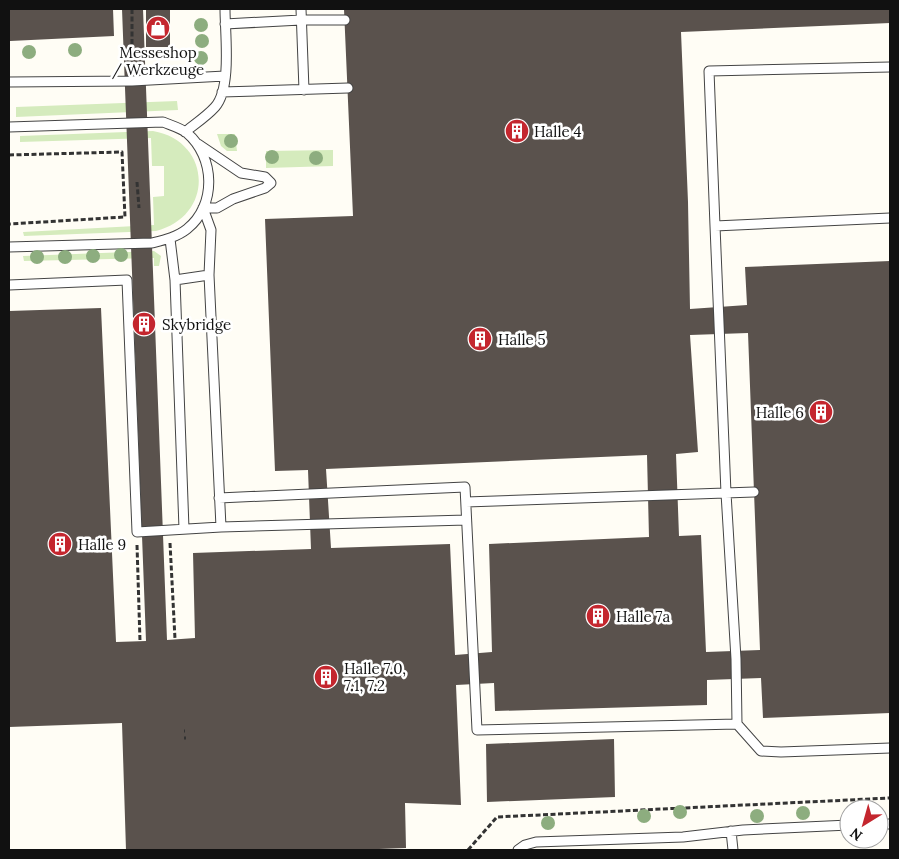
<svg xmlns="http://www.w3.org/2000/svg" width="899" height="859" viewBox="0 0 899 859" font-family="Lora,serif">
<rect width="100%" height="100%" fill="#fffdf5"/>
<!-- green -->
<path fill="#d5ebbd" d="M177 101 178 110 16 117V107Z
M153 131C212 141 215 216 156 231L24 236 23 232 154 225 153 197 164 196V166H152L151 138 20 142V136Z
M217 134H235L237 151H227L221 146Z
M333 150V166L266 168V151Z
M154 251 161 256 159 266H154V258L24 261 23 256Z"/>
<!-- building -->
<path fill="#5a524d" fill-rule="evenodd" d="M9 9H113L114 36 10 41Z
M122 9H143L167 640 195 638 193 553 311 549 308 470 275 471 265 219 353 216 344 9H890V23L681 32 688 202 690 309 747 305 745 267 890 261V713L763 718 761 678 707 680V705L495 711 494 683 456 685 461 805 405 803 406 848 352 850H126L122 723 9 727V311L101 308 116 642 146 641ZM748 333 760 650 706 652 701 535 679 536 676 454 698 452 690 335ZM647 455 649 537 489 544 492 652 455 655 450 544 331 548 326 469Z
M146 9H170V47H146Z
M614 739 615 797 487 802 486 744Z"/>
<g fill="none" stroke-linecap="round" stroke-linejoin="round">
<!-- lane casing -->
<g stroke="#444" stroke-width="11">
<path id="lane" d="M301 9 304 90
M225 24 301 20H345
M9 82 132 81 225 76
M222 92 348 88
M9 127 163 122C170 125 181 128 187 133 215 157 217 205 187 229 177 237 164 240 152 243L9 247
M185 132C195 124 207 116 215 107 232 88 225 34 225 9
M198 144 241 173 265 177 271 183 265 188 233 199 217 208H203L211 230 209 275
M890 218 715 226 726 493 736 659 737 724 761 751 781 752 890 748
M715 226 709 71 890 67
M170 239 175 280
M9 285 127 280 137 532 221 527 466 520
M219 498 465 487 477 730 737 724
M466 502 754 492
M184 529 175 280 209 275 221 527
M879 824H890
M731 831 733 850
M518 850 525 845 536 842 683 837 743 830 849 825"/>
</g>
<!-- path -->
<path stroke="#333" stroke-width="3" stroke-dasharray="5 2.5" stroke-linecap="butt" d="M132 9V68
M9 155 122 152 125 217 9 224
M137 182 139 208
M170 543 175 639
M137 545 140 641
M184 731H185
M184 738H186
M468 850 497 817 890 798"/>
<!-- lane -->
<use href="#lane" stroke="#fff" stroke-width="9"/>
</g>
<!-- trees -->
<g fill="#8dad7f">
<circle cx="201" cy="25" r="7"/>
<circle cx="202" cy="41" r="7"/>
<circle cx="75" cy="50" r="7"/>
<circle cx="29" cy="52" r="7"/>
<circle cx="201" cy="58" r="7"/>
<circle cx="231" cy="141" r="7"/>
<circle cx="272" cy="157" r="7"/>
<circle cx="316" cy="158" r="7"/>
<circle cx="121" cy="255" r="7"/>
<circle cx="93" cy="256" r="7"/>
<circle cx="37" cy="257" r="7"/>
<circle cx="65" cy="257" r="7"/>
<circle cx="680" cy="812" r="7"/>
<circle cx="803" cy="813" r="7"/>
<circle cx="644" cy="816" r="7"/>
<circle cx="757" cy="816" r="7"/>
<circle cx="548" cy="823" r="7"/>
</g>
<!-- icons -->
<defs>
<g id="shop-disc" transform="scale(1.25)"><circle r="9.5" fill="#c4262e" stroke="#fff"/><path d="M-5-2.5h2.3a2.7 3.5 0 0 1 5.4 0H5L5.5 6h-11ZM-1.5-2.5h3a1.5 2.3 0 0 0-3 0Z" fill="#fff"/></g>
<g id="building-disc" transform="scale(1.25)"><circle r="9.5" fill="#c4262e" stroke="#fff"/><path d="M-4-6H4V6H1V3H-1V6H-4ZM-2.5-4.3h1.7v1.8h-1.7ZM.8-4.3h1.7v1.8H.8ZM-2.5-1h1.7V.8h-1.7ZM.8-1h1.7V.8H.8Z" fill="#fff"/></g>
</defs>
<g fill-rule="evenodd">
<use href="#shop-disc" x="158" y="28"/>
<use href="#building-disc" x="517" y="131"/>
<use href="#building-disc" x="144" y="324"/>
<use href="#building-disc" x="480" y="339"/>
<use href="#building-disc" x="821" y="412"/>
<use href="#building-disc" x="60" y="544"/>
<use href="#building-disc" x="598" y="616"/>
<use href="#building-disc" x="326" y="677"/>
</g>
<g text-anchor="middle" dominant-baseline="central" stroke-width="5" stroke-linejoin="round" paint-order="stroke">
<!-- poi labels -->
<g font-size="15" fill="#111" stroke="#fff" text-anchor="start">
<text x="158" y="52" text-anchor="middle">Messeshop<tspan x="158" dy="17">/ Werkzeuge</tspan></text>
<text x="534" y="131">Halle 4</text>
<text x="162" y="324">Skybridge</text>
<text x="498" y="339">Halle 5</text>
<text x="804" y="412" text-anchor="end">Halle 6</text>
<text x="78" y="544">Halle 9</text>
<text x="616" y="616">Halle 7a</text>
<text x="344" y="668">Halle 7.0,<tspan x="344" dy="17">7.1, 7.2</tspan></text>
</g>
</g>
<!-- border -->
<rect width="899" height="859" fill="none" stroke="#111111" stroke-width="20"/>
<!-- north arrow -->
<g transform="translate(864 824) rotate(217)"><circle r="24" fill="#ffffff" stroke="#a0a0a0"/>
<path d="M0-4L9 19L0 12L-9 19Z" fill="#c4262e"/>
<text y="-8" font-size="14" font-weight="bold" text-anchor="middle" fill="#111111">N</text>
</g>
</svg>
